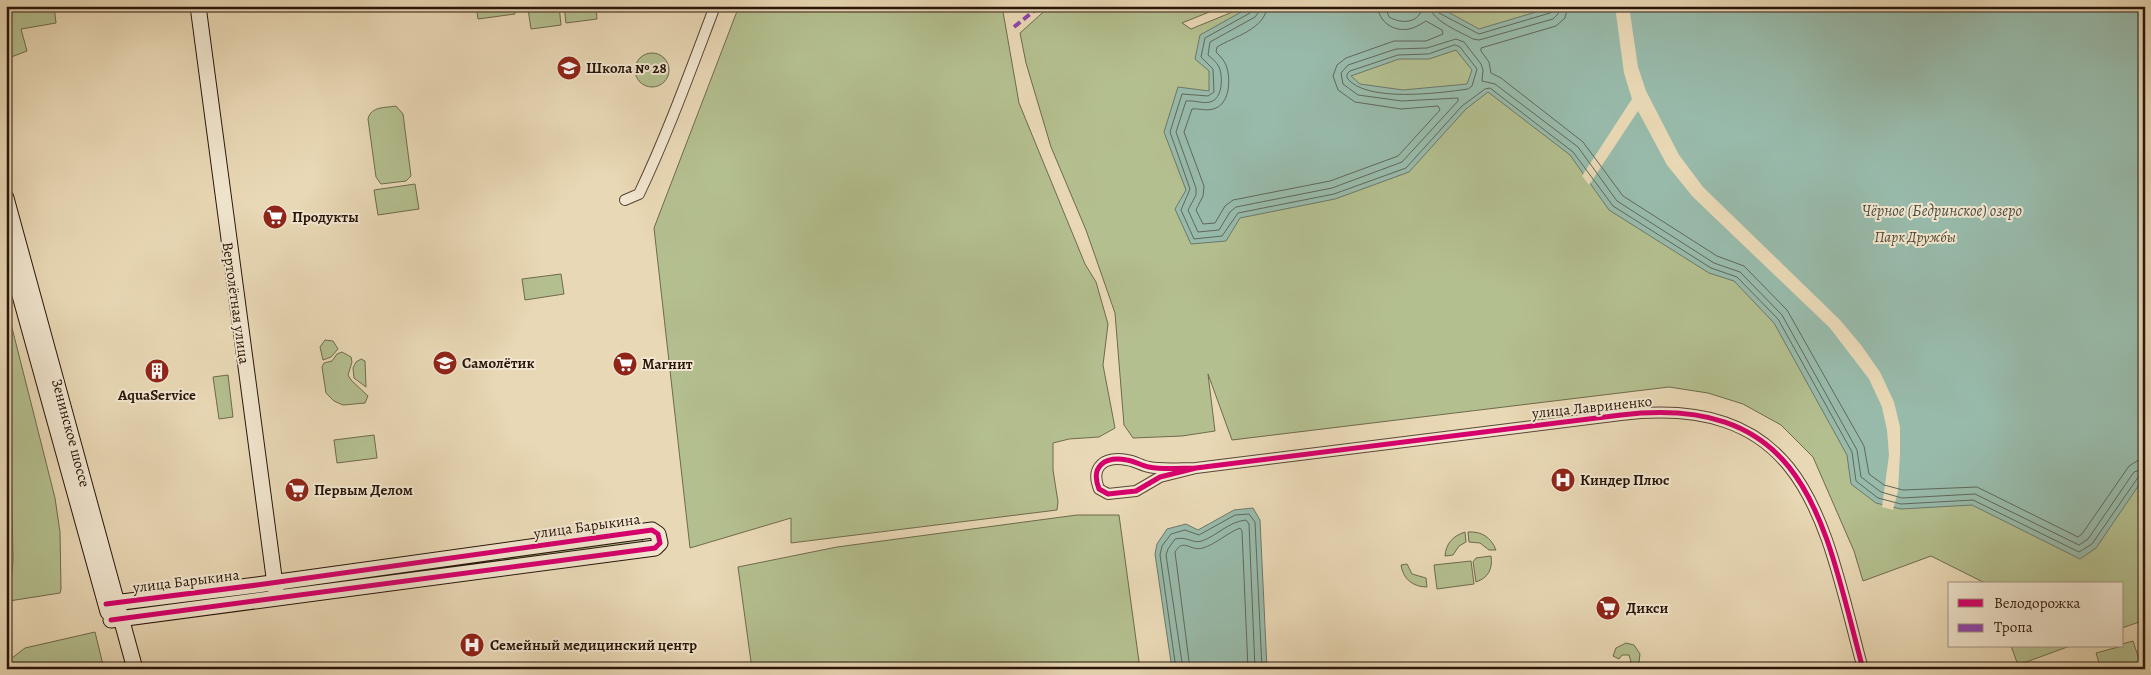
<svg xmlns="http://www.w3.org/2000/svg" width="2151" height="675" font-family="Alegreya,serif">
<rect width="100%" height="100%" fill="#e9d8b5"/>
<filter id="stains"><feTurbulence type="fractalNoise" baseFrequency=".004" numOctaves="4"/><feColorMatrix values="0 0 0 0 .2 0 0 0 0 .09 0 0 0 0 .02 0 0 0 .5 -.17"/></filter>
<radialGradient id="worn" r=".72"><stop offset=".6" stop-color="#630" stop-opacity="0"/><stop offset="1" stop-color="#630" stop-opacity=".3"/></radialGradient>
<path fill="#b4bf8f" stroke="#6e6a4c" d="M6 6H54L56 23 21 29 27 51 6 59Z
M476 6H514L515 14 478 19Z
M559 6 561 25 531 29 528 9Z
M564 6H596L597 19 566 23Z
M739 6H1002L1019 103 1085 264 1096 282 1108 324 1103 365 1115 428 1099 437 1069 439 1053 443V470L1058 502 1057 510 791 543V518L690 548 654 228Z
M1050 6H1224L1182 23 1191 29 1247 6H2145V620L2122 628V584H1987L1931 556 1863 581 1854 551 1813 457 1781 425 1743 404 1708 393 1669 387 1232 440 1208 374 1215 431 1182 436 1133 438 1124 425 1115 313 1086 230 1051 147 1026 63 1020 33Z
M635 70a17 17 0 1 1 34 0a17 17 0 1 1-34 0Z
M396 106 403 114 411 176 406 181 381 184 376 177 368 119C371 106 385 108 396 106Z
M415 184 419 209 378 215 374 190Z
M561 274 564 294 525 300 522 279Z
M6 304 55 498 60 532 61 589 60 593 9 601 6 598V578L12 573 13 560 11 457 6 404Z
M325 340 333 341 338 349 331 357 323 360 320 347Z
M342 352 351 357 352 362 348 375 351 380 368 396 365 403 343 405 334 401 326 393 322 367 324 363 332 361 337 354Z
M361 359 365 361 366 387 354 378 353 368 356 362Z
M228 375 233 417 219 419 213 377Z
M374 435 377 458 337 463 334 440Z
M1077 515H1119L1140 669H752L738 567 837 547Z
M1465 532 1466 542 1459 546 1453 555 1445 556C1446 543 1453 536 1465 532Z
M1468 532C1481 531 1491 537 1496 550H1489L1480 543 1469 542Z
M642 537 643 543 293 589V584Z
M1491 556C1493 569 1488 578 1476 582L1473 562 1476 558Z
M1471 561 1474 584 1437 589 1434 565Z
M1407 564 1412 574 1426 578 1427 587C1413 587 1403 579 1401 565Z
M95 632 104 669H7L12 658 25 648Z
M2133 641 2141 665 2130 669H2101L2096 653 2122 646V644Z
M1626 643 1634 645 1640 654 1639 662 1633 669 1627 666 1631 662 1629 655H1622L1619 659 1613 656 1616 648Z
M2011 646H2070L2018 665Z"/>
<path fill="#98baaa" stroke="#6c786a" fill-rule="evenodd" d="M1389 6 1404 11 1417 6H1437L1479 29 1556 6H2145V476L2096 548 2080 559 1972 505 1901 509 1876 503 1851 484 1847 455 1774 323 1734 281 1709 273 1609 210 1570 155 1488 92 1466 109 1409 172 1335 199 1240 218 1226 241 1191 244 1175 209 1186 190 1164 132 1178 87 1209 91V71L1195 59 1200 35 1250 7ZM1456 50 1472 70 1467 84 1403 90 1360 84 1351 76 1399 59H1429Z
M1253 508 1260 520 1267 669H1172L1155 554 1157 544 1167 529 1186 524 1198 530 1234 510Z"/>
<path fill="#e9d8b5" d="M1615 6H1629L1638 67 1646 91 1679 155 1703 187 1840 320 1861 345 1880 372 1894 402 1900 427V454L1898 491 1893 510 1882 507 1889 455 1887 430 1882 407 1869 379 1830 328 1693 197 1667 165 1638 111 1589 185 1582 176 1632 99 1624 73Z"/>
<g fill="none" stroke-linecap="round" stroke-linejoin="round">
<path stroke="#60685a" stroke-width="1" d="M1253 6 1250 13 1205 38 1201 57 1213 69 1214 92 1208 96 1182 94 1170 132 1190 189 1181 210 1194 239 1222 236 1238 213 1334 194 1406 168 1462 106 1485 89 1490 88 1573 152 1613 206 1711 268 1737 277 1778 319 1852 452 1856 481 1878 498 1901 504 1973 500 2079 552 2092 544 2139 476 2145 474
M1260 6 1258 13 1255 17 1210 42 1208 55C1211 58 1217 62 1219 67 1223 76 1223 99 1210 102 1203 104 1194 100 1186 101L1176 132 1196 188V195L1188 210 1198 232 1219 230 1230 212 1236 207 1332 188 1402 162 1458 101V98L1402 101 1358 95 1343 84 1341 73 1348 65 1396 49 1427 48 1456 39 1464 42 1481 64 1483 70 1482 81 1495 84 1578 147 1617 201 1714 263 1740 272 1782 315 1857 450 1861 477 1881 492 1902 498 1975 494 2079 545 2088 539 2134 472 2145 468
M1267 6C1266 29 1233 37 1217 47L1216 52C1220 56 1224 60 1226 65 1231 78 1230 102 1216 108 1208 112 1199 108 1192 109L1184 132 1204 186 1203 196 1196 210 1203 224 1215 223 1225 206 1233 200 1330 181 1398 156 1440 110 1438 106 1401 109 1355 102 1338 90 1333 76 1337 65 1346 58 1394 41H1426L1443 34 1442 30 1426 21C1421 24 1415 28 1409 29 1394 32 1378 22 1378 6
M1385 6 1389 17C1401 24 1421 24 1422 6
M1430 6C1431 21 1461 32 1473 39L1479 40 1553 19 1558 14 1560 6
M1436 6 1439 13 1479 34 1550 13 1553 11 1554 6
M1568 6 1565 18 1556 26 1481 48V51L1489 62 1491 73 1501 78 1583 142 1623 196 1717 256 1744 266 1787 310 1864 446 1869 474 1884 485 1903 490 1977 487 2078 537 2082 534 2129 466 2137 461 2145 460
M1455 45 1460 47 1477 69 1472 86 1468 89C1440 93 1366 103 1347 78V74L1350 71 1398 55 1428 54Z
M1176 669 1160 555 1162 546 1171 534 1185 530 1199 535 1235 515 1249 514 1255 522 1262 669
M1183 669 1166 555 1168 549 1175 539C1187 536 1193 544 1202 541 1218 535 1228 522 1246 520L1249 524 1255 669
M1190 669 1175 552C1184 537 1190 552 1203 548 1216 544 1227 533 1240 528L1242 531 1248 669"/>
<defs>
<path id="street" d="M625 200 639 194C668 133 691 69 715 6
M1196 468C1181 468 1164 470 1149 467 1142 466 1135 461 1127 460 1105 456 1090 466 1099 489L1108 494 1136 491 1160 477 1196 468 1621 415C1810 393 1824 525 1863 669"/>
<path id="secondary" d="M198 6 276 592
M6 198 135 669
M6 245 108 612
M106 604 257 585 652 530 658 534 660 543 655 548 111 620"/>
</defs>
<use href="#street" stroke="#594635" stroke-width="12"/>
<use href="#secondary" stroke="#29150a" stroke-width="17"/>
<use href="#street" stroke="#f1e6cf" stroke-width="10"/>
<use href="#secondary" stroke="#f1e6cf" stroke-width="15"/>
<path stroke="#8e44ad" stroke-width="4" stroke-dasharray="8 4" stroke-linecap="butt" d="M1014 27 1040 6"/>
<defs>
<path id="cycleway" d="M1196 468C1181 468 1164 470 1149 467 1142 466 1135 461 1127 460 1105 456 1090 466 1099 489L1108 494 1136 491 1160 477 1196 468 1621 415C1810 393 1824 525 1863 669
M106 604 257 585 652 530 658 534 660 543 655 548 111 620"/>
</defs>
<use href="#cycleway" stroke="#f1e6cf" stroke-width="8"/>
<use href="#cycleway" stroke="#d6006c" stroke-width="5"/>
</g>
<defs>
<symbol id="school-disc" viewBox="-11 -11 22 22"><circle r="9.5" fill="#8f2418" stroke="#f1e6cf"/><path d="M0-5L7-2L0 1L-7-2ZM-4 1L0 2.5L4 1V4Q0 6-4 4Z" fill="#fff"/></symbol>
<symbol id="supermarket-disc" viewBox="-11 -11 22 22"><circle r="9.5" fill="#8f2418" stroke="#f1e6cf"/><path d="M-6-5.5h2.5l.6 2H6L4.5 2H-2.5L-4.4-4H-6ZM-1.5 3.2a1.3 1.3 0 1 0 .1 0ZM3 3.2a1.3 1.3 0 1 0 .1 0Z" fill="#fff"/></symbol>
<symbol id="building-disc" viewBox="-11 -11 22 22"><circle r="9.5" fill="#8f2418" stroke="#f1e6cf"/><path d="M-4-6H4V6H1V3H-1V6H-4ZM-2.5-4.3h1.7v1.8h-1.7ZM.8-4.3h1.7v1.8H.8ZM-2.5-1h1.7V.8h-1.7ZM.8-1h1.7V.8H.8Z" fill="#fff"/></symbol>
<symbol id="hospital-disc" viewBox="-11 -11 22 22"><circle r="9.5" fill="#8f2418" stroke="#f1e6cf"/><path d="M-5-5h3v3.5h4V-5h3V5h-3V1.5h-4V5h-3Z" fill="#fff"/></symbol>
</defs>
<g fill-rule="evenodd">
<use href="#school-disc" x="555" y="54" width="28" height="28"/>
<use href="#supermarket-disc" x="261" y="203" width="28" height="28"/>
<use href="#school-disc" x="431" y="349" width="28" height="28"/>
<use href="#supermarket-disc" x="611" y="350" width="28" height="28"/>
<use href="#building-disc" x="143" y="357" width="28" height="28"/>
<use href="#hospital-disc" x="1549" y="466" width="28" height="28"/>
<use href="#supermarket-disc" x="283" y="476" width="28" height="28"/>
<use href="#supermarket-disc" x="1594" y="594" width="28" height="28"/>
<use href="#hospital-disc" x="458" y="631" width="28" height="28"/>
</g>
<g text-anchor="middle" stroke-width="4" stroke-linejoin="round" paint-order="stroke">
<g font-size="15" font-weight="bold" fill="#29150a" stroke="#f1e6cf" text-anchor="start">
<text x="586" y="73">Школа № 28</text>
<text x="292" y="222">Продукты</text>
<text x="462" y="368">Самолётик</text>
<text x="642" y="369">Магнит</text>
<text x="157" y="400" text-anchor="middle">AquaService</text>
<text x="1580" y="485">Киндер Плюс</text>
<text x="314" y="495">Первым Делом</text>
<text x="1626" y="613">Дикси</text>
<text x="490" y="650">Семейный медицинский центр</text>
</g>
<g font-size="15" font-style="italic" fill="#534832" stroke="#f1e6cf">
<text x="1915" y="242">Парк Дружбы</text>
</g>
<g font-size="15" fill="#29150a" stroke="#f1e6cf">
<text transform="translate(236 303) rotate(82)" y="5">Вертолётная улица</text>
<text transform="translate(1592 407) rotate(-6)" y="5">улица Лавриненко</text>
<text transform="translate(71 433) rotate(75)" y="5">Зенинское шоссе</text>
<text transform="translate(587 526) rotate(-8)" y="5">улица Барыкина</text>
<text transform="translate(186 581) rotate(-7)" y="5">улица Барыкина</text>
</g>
<g font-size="16" font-style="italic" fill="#504f42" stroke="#f1e6cf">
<text x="1942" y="216">Чёрное (Бедринское) озеро</text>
</g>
</g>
<rect width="2151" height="675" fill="none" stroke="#e9d8b5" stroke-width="25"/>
<rect x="8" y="8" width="2136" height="660" fill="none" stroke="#29150a" stroke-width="2.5"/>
<rect x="12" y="12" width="2126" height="650" fill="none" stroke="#29150a"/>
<rect x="1948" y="582" width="175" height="65" fill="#f1e6cf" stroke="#a19280"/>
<rect x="1958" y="599" width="25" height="8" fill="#d6006c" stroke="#a19280"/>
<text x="1994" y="608" font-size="15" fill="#29150a">Велодорожка</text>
<rect x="1958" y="624" width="25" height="8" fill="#8e44ad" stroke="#a19280"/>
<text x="1994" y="632" font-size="15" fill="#29150a">Тропа</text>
<rect width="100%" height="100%" filter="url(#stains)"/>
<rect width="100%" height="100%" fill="url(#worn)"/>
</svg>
